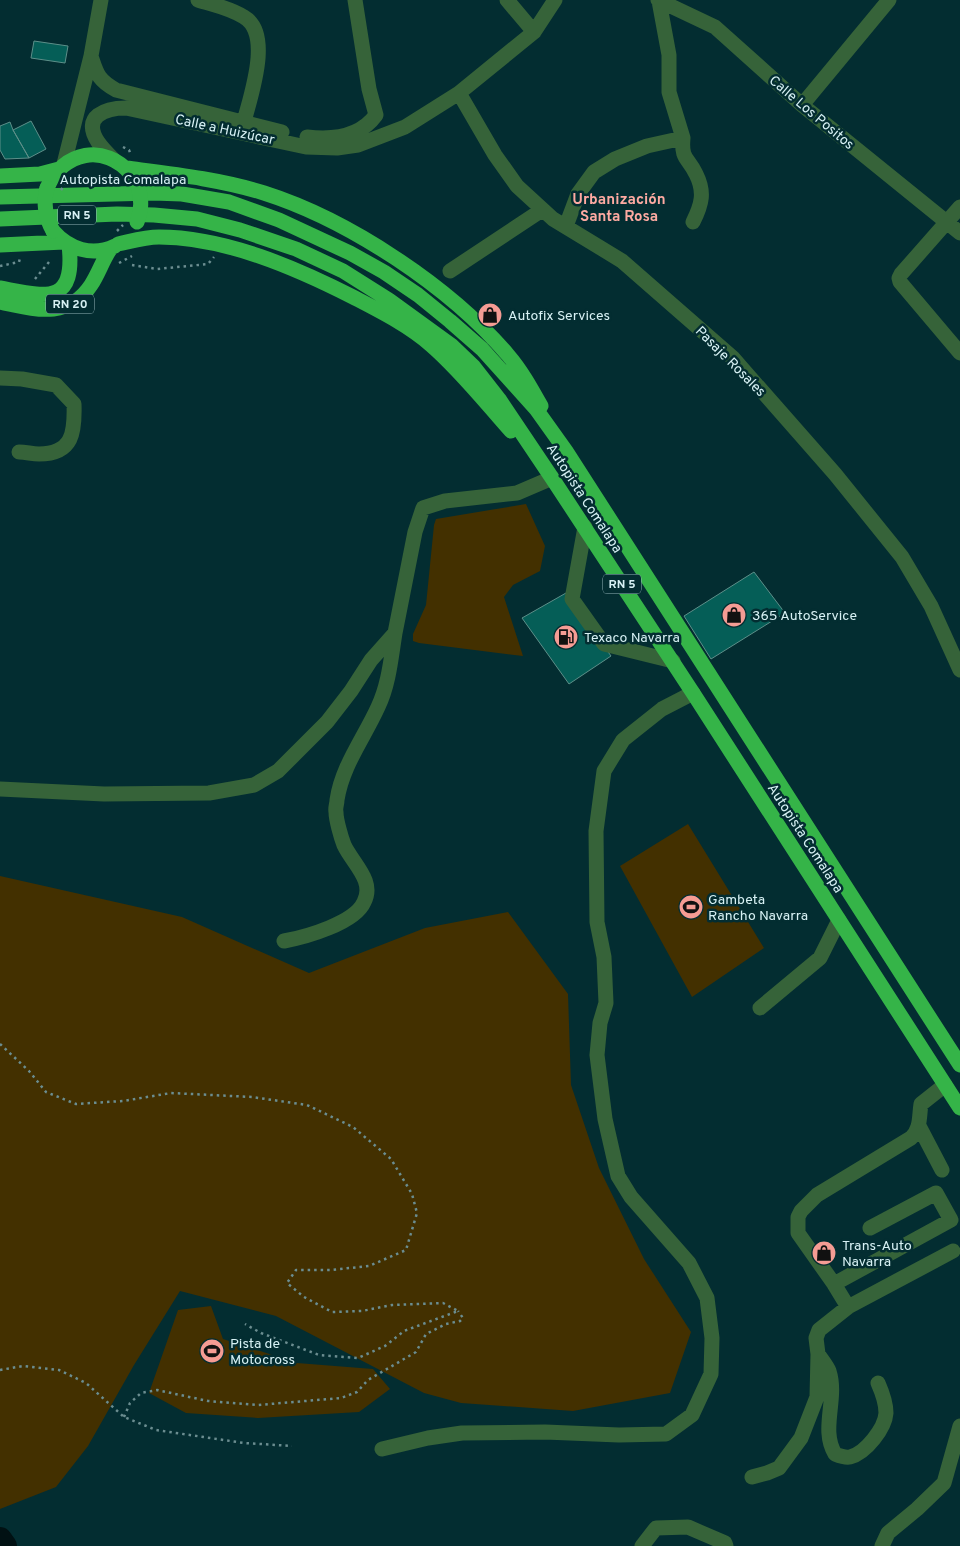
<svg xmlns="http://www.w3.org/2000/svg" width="960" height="1546" font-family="Overpass,sans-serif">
<rect width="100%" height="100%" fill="#032d31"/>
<path fill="#433000" d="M526 504 545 546 540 571 513 585 504 597 523 656 419 643 413 641V634L426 605 434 525 436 519Z
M688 824 764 948 692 997 620 866Z
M0 876 182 917 309 973 425 928 508 912 568 994 571 1085 599 1168 644 1259 691 1332 670 1393 573 1411 461 1403 424 1393 276 1316 180 1291 134 1365 88 1446 56 1487 0 1509Z
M211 1306 223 1339 297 1363 373 1369 390 1389 359 1412 258 1418 186 1413 149 1393 178 1310Z"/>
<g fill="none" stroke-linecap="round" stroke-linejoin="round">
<path stroke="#011113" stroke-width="24" d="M0 1539 5 1546"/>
</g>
<path fill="#055e57" stroke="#5d8f89" d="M34 41 68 46 65 63 31 58Z
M31 121 46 149 29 158 13 130Z
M10 122 13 130 29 158 5 159 0 150V126Z
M487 305 500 318 493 325 480 313Z
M754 572 785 613 711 659 684 616Z
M566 593 611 656 569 684 522 618Z"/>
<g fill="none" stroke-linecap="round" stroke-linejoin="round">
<path stroke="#6b8d90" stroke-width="2.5" stroke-dasharray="2.5 4" stroke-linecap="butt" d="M123 147 129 150 131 155
M119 263 132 256
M132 265 157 269 208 264 214 257
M0 266 19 262 20 258
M35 279 49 262
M0 1044 29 1071 46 1092 76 1104 123 1101 171 1093 252 1097 307 1105 353 1127 391 1159 412 1194 417 1213 406 1250 369 1266 331 1270H296L287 1283 304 1297 332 1312 362 1311 392 1305 443 1303 458 1311 404 1331 385 1346 358 1358 319 1355 261 1333 245 1324
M0 1370 23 1366 59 1370 86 1383 124 1417 156 1430 244 1443 292 1446
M124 1417 130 1403 141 1393 157 1390 208 1401 258 1405 341 1398 357 1392 368 1380 416 1352 426 1334 446 1324 460 1321 463 1318 458 1311"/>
<path stroke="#366339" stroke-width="15" d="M198 0C214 5 230 8 244 17 273 34 250 97 244 122
M355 0 369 89 376 115
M507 0 534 32
M658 0 715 27 802 105 960 233
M659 1 669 55V92L683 138
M91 56C97 74 98 80 116 90L282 132
M459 93 495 155 517 186 553 219 622 261 733 358 835 474 902 557 931 606 960 670
M802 105 889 0
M307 137C332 140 360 137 376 115
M114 160C108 154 102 148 98 142 81 116 106 108 126 108L306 147 337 148 358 145 405 127 459 93 534 32 555 0
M64 164 91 56 101 0
M960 207 901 274 899 278 900 282 960 353
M566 226 578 194 594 172 615 159 647 146 683 138C681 160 688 157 696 174 705 192 702 204 693 222
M450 271 542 210
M0 378 22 379 56 385 74 404C75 432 73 454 39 454 32 454 26 452 19 452
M585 527 572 599 604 644 673 661
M0 789 104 794 209 793 254 785 278 771 327 722 351 691 371 660 395 633 415 532 423 508 445 501 517 493 552 478
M284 941C306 937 355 923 364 902 375 881 353 864 344 845 341 837 336 820 336 812 335 808 337 804 337 800 342 766 364 738 378 707 389 684 391 658 395 633
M760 1008 820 958 839 920
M919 1126 942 1170
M834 1284 951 1220 936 1193 870 1228
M848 1307 953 1251
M818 1354C822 1360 827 1366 829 1371 838 1399 820 1429 835 1454 840 1456 845 1458 850 1457 866 1453 885 1428 886 1413 886 1403 882 1392 878 1383
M382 1449 428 1438 462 1433 545 1432 619 1435 666 1434 692 1415 711 1374 712 1338 707 1298 689 1263 631 1197 618 1176 605 1119 597 1055 600 1023 606 1003 604 957 597 922 596 831 604 771 623 740 662 709 693 693
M752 1477 767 1473 779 1468 801 1438 817 1397 818 1354 816 1338 819 1330 848 1307 834 1284 798 1233V1217L801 1211 817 1195 911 1138C921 1129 919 1116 921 1104L945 1085
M642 1546 656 1528 688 1527 725 1543 726 1546
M882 1546 888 1533 917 1509 944 1483 960 1426"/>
<path stroke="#35b448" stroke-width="15" d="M126 168C172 174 219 179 264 193 349 220 450 287 508 355 521 370 531 388 541 406
M0 176 40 174 59 169
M47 188C63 151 105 143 131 174
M0 197 153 193 182 194 229 202 279 220 350 253 384 272 418 295 450 321 482 349 536 409 566 451 960 1065
M0 219 117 214 154 215 197 219 240 230 296 249 343 271 389 300 451 345 474 367 499 399 552 478 693 693 960 1108
M53 231C69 249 92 257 115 246
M118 244C132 241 145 237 159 237 225 237 296 268 353 297 380 311 408 325 431 345 461 371 485 402 511 431
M0 245 64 242
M0 288C44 296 76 307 69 245
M0 302C34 309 68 320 91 285 99 273 103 259 111 248"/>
<path stroke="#6b8d90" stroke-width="2.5" stroke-dasharray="2.5 4" stroke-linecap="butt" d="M61 190 66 183
M117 231 123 225"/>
<path stroke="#35b448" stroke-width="15" d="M47 188C43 204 45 217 53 231
M137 222C142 210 142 199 138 186"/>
</g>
<defs>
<symbol id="shop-disc" viewBox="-11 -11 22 22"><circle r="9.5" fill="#f59c94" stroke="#032d31"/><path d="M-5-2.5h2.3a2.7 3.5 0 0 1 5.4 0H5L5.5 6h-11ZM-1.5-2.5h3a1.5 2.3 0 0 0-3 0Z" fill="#111"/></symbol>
<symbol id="fuel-disc" viewBox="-11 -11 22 22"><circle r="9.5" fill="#f59c94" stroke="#032d31"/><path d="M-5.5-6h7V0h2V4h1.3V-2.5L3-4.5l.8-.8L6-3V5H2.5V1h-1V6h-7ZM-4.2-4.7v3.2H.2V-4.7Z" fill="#111"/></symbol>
<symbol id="stadium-disc" viewBox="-11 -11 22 22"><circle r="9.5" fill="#f59c94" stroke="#032d31"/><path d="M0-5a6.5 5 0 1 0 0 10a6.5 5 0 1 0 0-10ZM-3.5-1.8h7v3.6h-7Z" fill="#111"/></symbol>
</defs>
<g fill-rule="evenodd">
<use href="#shop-disc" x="476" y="301" width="28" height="28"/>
<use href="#shop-disc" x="720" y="601" width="28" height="28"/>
<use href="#fuel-disc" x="552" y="623" width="28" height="28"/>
<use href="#stadium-disc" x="677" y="893" width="28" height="28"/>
<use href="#shop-disc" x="810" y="1239" width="28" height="28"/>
<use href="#stadium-disc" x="198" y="1337" width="28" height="28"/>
</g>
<g text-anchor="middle" stroke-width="5" stroke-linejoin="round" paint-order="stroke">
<g fill="#032d31" stroke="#97b6ba" stroke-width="1">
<rect x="58" y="205.5" width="38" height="19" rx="4"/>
<rect x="46" y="294.5" width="48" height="19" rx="4"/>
<rect x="603" y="574.5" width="38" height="19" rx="4"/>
</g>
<g font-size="12" font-weight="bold" fill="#d7f1f4">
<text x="77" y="219">RN 5</text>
<text x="70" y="308">RN 20</text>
<text x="622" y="588">RN 5</text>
</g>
<g font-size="14" fill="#d7f1f4" stroke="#032d31">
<text transform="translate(812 112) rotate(40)" y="5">Calle Los Positos</text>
<text transform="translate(225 129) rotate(12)" y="5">Calle a Huizúcar</text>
<text x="123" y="184">Autopista Comalapa</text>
<text transform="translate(731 361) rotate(45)" y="5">Pasaje Rosales</text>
<text transform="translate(585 498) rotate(57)" y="5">Autopista Comalapa</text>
<text transform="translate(806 838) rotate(57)" y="5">Autopista Comalapa</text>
</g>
<g font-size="14" fill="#d7f1f4" stroke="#032d31" text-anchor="start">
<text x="508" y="320">Autofix Services</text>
<text x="752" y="620">365 AutoService</text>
<text x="584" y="642">Texaco Navarra</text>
<text x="708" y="904">Gambeta<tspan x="708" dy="16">Rancho Navarra</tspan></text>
<text x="842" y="1250">Trans-Auto<tspan x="842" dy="16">Navarra</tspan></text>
<text x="230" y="1348">Pista de<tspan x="230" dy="16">Motocross</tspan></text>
</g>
<g font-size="15" font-weight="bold" fill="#feaaa2" stroke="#032d31">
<text x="619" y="204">Urbanización<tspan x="619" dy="17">Santa Rosa</tspan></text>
</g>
</g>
</svg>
